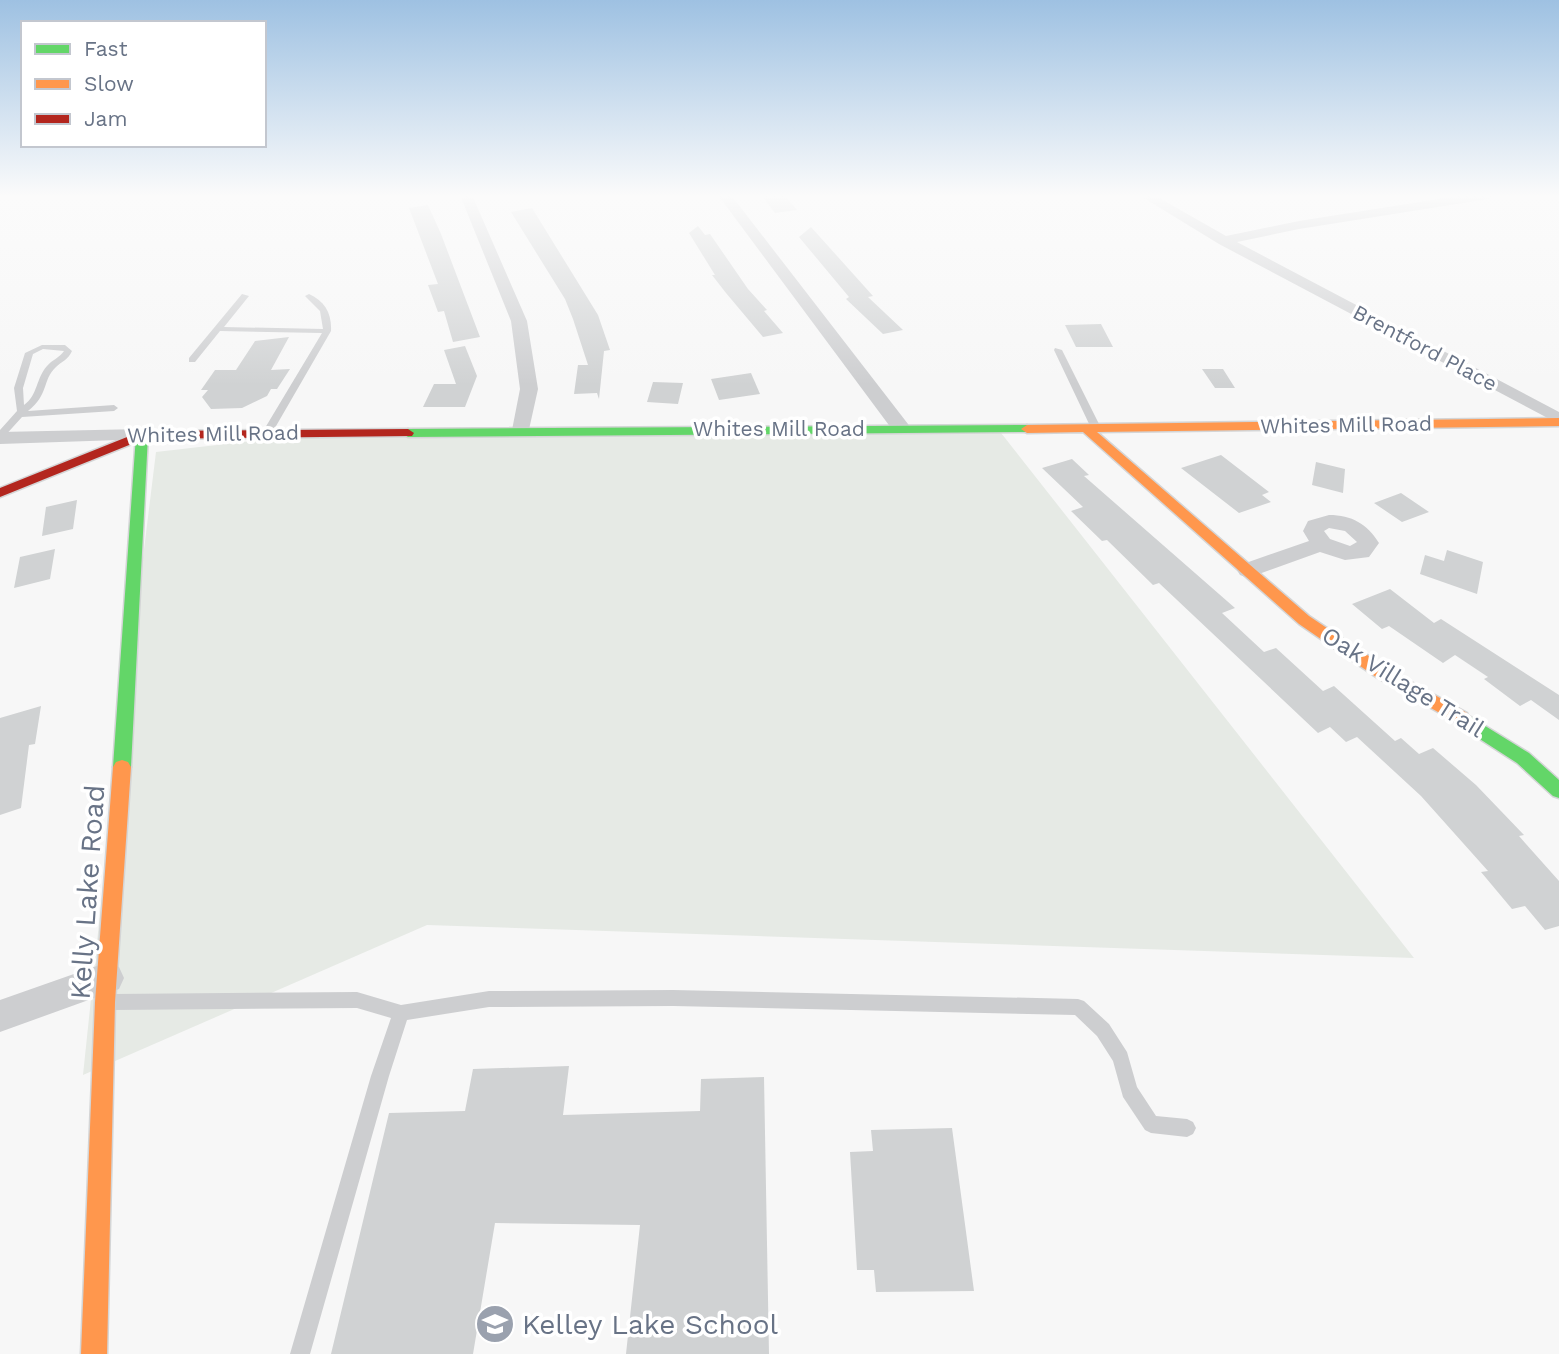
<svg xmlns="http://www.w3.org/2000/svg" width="1559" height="1354" font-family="'Work Sans',sans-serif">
<rect width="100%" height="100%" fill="#f7f7f7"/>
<path fill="#e6eae5" d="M994 424 1414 958 427 925 83 1075 104 875 156 452 346 430Z"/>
<path fill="#d0d2d3" d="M761 195H784L797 210 775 213Z
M428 205 441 234 480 337 453 342 444 311 438 312 428 285 438 284 409 208Z
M532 208 598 315 610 350 604 351 599 399 597 393 574 394 578 365H588L573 319 565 299 511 212Z
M698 226 705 235 710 234 748 289 767 310 764 311 783 333 763 337 726 293 712 275H715L689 233Z
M811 227 873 296 868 297 903 330 883 334 846 299 849 297 799 237Z
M1101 324 1113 347H1076L1065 325Z
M289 337 271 370 290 369 277 389H271L267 396 242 408 211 409 202 397 208 390H201L215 370H236L255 341Z
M465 346 477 376 465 407H423L434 384H456L444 350Z
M1202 369H1223L1235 388H1215Z
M751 373 760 394 719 400 711 379Z
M653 382 683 383 678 404 647 402Z
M1221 455 1269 492 1262 495 1271 502 1239 513 1181 468Z
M1072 459 1089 475 1084 476 1235 608 1222 613 1264 652 1276 648 1323 691 1334 686 1395 741 1401 738 1419 754 1433 748 1476 785 1524 835 1519 836 1559 881V926L1545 930 1525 906 1512 909 1481 872 1488 871 1421 796 1357 737 1346 742 1330 727 1318 733 1159 583 1153 585 1107 540 1102 541 1071 511 1083 507 1042 468Z
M1316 462 1345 469 1343 493 1312 485Z
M1401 493 1429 512 1402 522 1374 503Z
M77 500 73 529 42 536 46 507Z
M55 549 50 579 14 588 20 557Z
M1447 550 1483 562 1477 594 1420 574 1425 555 1444 561Z
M1390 589 1434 623 1441 619 1559 695V720L1531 700 1520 706 1484 679 1488 677 1455 655 1443 663 1389 626 1382 629 1352 604Z
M41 706 35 744 29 745 21 808 0 815V718Z
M569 1066 563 1115 700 1111 701 1079 764 1077 769 1354H626L640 1225 495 1223 473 1354H331L389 1113 465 1111 473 1069Z
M952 1128 974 1291 876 1292 874 1270H857L850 1152 873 1151 871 1130Z"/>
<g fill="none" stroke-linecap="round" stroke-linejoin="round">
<defs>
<path id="fast" d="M1027 425 1033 429 1031 432 408 437 402 433 408 429Z
M142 431 148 435 131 767 128 772 122 774 116 772 113 767 136 435Z
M1461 711 1529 753 1559 780V798L1553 796 1517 763 1455 723 1453 718 1455 713Z"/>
<path id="slow" d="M1559 418V426L1097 432 1309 616 1388 669 1467 713 1469 718 1467 723 1461 725 1376 677 1299 624 1083 432 1027 433 1021 429 1027 425Z
M122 760 128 762 131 767 115 1002 107 1354H81L95 1002 113 767 116 762Z"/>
<path id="jam" d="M408 429 414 433 412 436 144 439 0 497V488L142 431Z"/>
</defs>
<use href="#fast" stroke="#d4d5d6" stroke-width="3"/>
<use href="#slow" stroke="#d4d5d6" stroke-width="3"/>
<use href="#jam" stroke="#d4d5d6" stroke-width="3"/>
<path fill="#cdced0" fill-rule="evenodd" d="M242 294 249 296 224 327 323 329 320 311 305 296 309 294C325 301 332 314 331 331L272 433 267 436 262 433 322 333 220 331 195 362H189V358Z
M42 345H65L72 351C68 360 62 361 56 367 42 380 49 395 28 411L114 405 118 408 114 411 22 417 3 438 0 439V430L17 411 14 388 25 353ZM43 349 64 351C59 358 52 360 47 366 36 378 38 395 24 405L23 388 33 354Z
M1055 348 1062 350 1101 428 1099 430 1096 431 1091 428 1054 350Z
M673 990 1078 999 1084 1001 1109 1024 1127 1052 1137 1087 1156 1116 1187 1119 1193 1122 1196 1128 1193 1134 1187 1137 1151 1133 1145 1130 1123 1097 1113 1061 1097 1036 1075 1015 673 1006 489 1007 407 1020 389 1076 310 1354H290L371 1076 391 1018 357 1008 113 1010 107 1008 105 1002 107 996 113 994 357 992 401 1005 489 991Z"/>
<path fill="#cdced0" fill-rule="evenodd" d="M460 195H472L527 321 538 389 528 434 521 436 512 430 520 389 511 321Z
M718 195H731L908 424 910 428 908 432H894Z
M1139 195H1154L1226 236 1299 221 1464 195H1494L1488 199 1299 229 1237 242 1559 412V424L1219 244Z
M142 429 149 431 151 435 149 439 0 444V432Z
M1329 515C1352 515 1367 524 1379 543L1369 557 1345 560 1320 552 1256 575 1248 578 1240 575 1237 570 1240 565 1309 541 1303 531 1308 521ZM1329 528 1345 531 1357 542 1350 546 1330 539 1324 531Z
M108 962 119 967 124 978 119 989 0 1032V1000Z"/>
<use href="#fast" fill="#63d668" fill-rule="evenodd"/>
<use href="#slow" fill="#ff974d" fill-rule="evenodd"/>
<use href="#jam" fill="#b3261e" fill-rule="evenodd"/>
</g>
<linearGradient id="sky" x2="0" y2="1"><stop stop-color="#9ec1e2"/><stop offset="0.51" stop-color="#fbfbfb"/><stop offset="1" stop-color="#fbfbfb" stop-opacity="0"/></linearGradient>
<rect width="1559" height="385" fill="url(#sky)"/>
<defs>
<symbol id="school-disc" viewBox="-11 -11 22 22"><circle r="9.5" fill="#9aa1ae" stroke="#fff"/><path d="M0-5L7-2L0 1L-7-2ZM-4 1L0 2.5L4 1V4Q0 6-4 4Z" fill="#fff"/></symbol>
</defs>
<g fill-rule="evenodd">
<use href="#school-disc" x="473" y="1302" width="44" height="44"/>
</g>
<g text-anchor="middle" stroke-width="7" stroke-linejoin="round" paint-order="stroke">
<g font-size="21" fill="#687386" stroke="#fff">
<text transform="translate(1425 348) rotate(28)" y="7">Brentford Place</text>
<text transform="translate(1346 425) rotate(-1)" y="7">Whites Mill Road</text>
<text x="779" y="436">Whites Mill Road</text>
<text transform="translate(213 434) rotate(-1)" y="7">Whites Mill Road</text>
</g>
<g font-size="24" fill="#687386" stroke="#fff">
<text transform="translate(1403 682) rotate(32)" y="8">Oak Village Trail</text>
</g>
<g font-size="28" fill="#687386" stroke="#fff">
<text transform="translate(87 892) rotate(-86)" y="10">Kelly Lake Road</text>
</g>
<g font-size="28" fill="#687386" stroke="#fff" text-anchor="start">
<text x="522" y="1334">Kelley Lake School</text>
</g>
</g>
<rect x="21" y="21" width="245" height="126" fill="#ffffff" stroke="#c3c7cf" stroke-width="2"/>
<rect x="35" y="44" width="35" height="10" fill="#63d668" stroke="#c3c7cf" stroke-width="2"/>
<text x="84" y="56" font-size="21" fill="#687386">Fast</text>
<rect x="35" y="79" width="35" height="10" fill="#ff974d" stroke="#c3c7cf" stroke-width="2"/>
<text x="84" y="91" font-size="21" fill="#687386">Slow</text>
<rect x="35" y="114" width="35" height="10" fill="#b3261e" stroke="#c3c7cf" stroke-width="2"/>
<text x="84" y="126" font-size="21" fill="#687386">Jam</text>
</svg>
